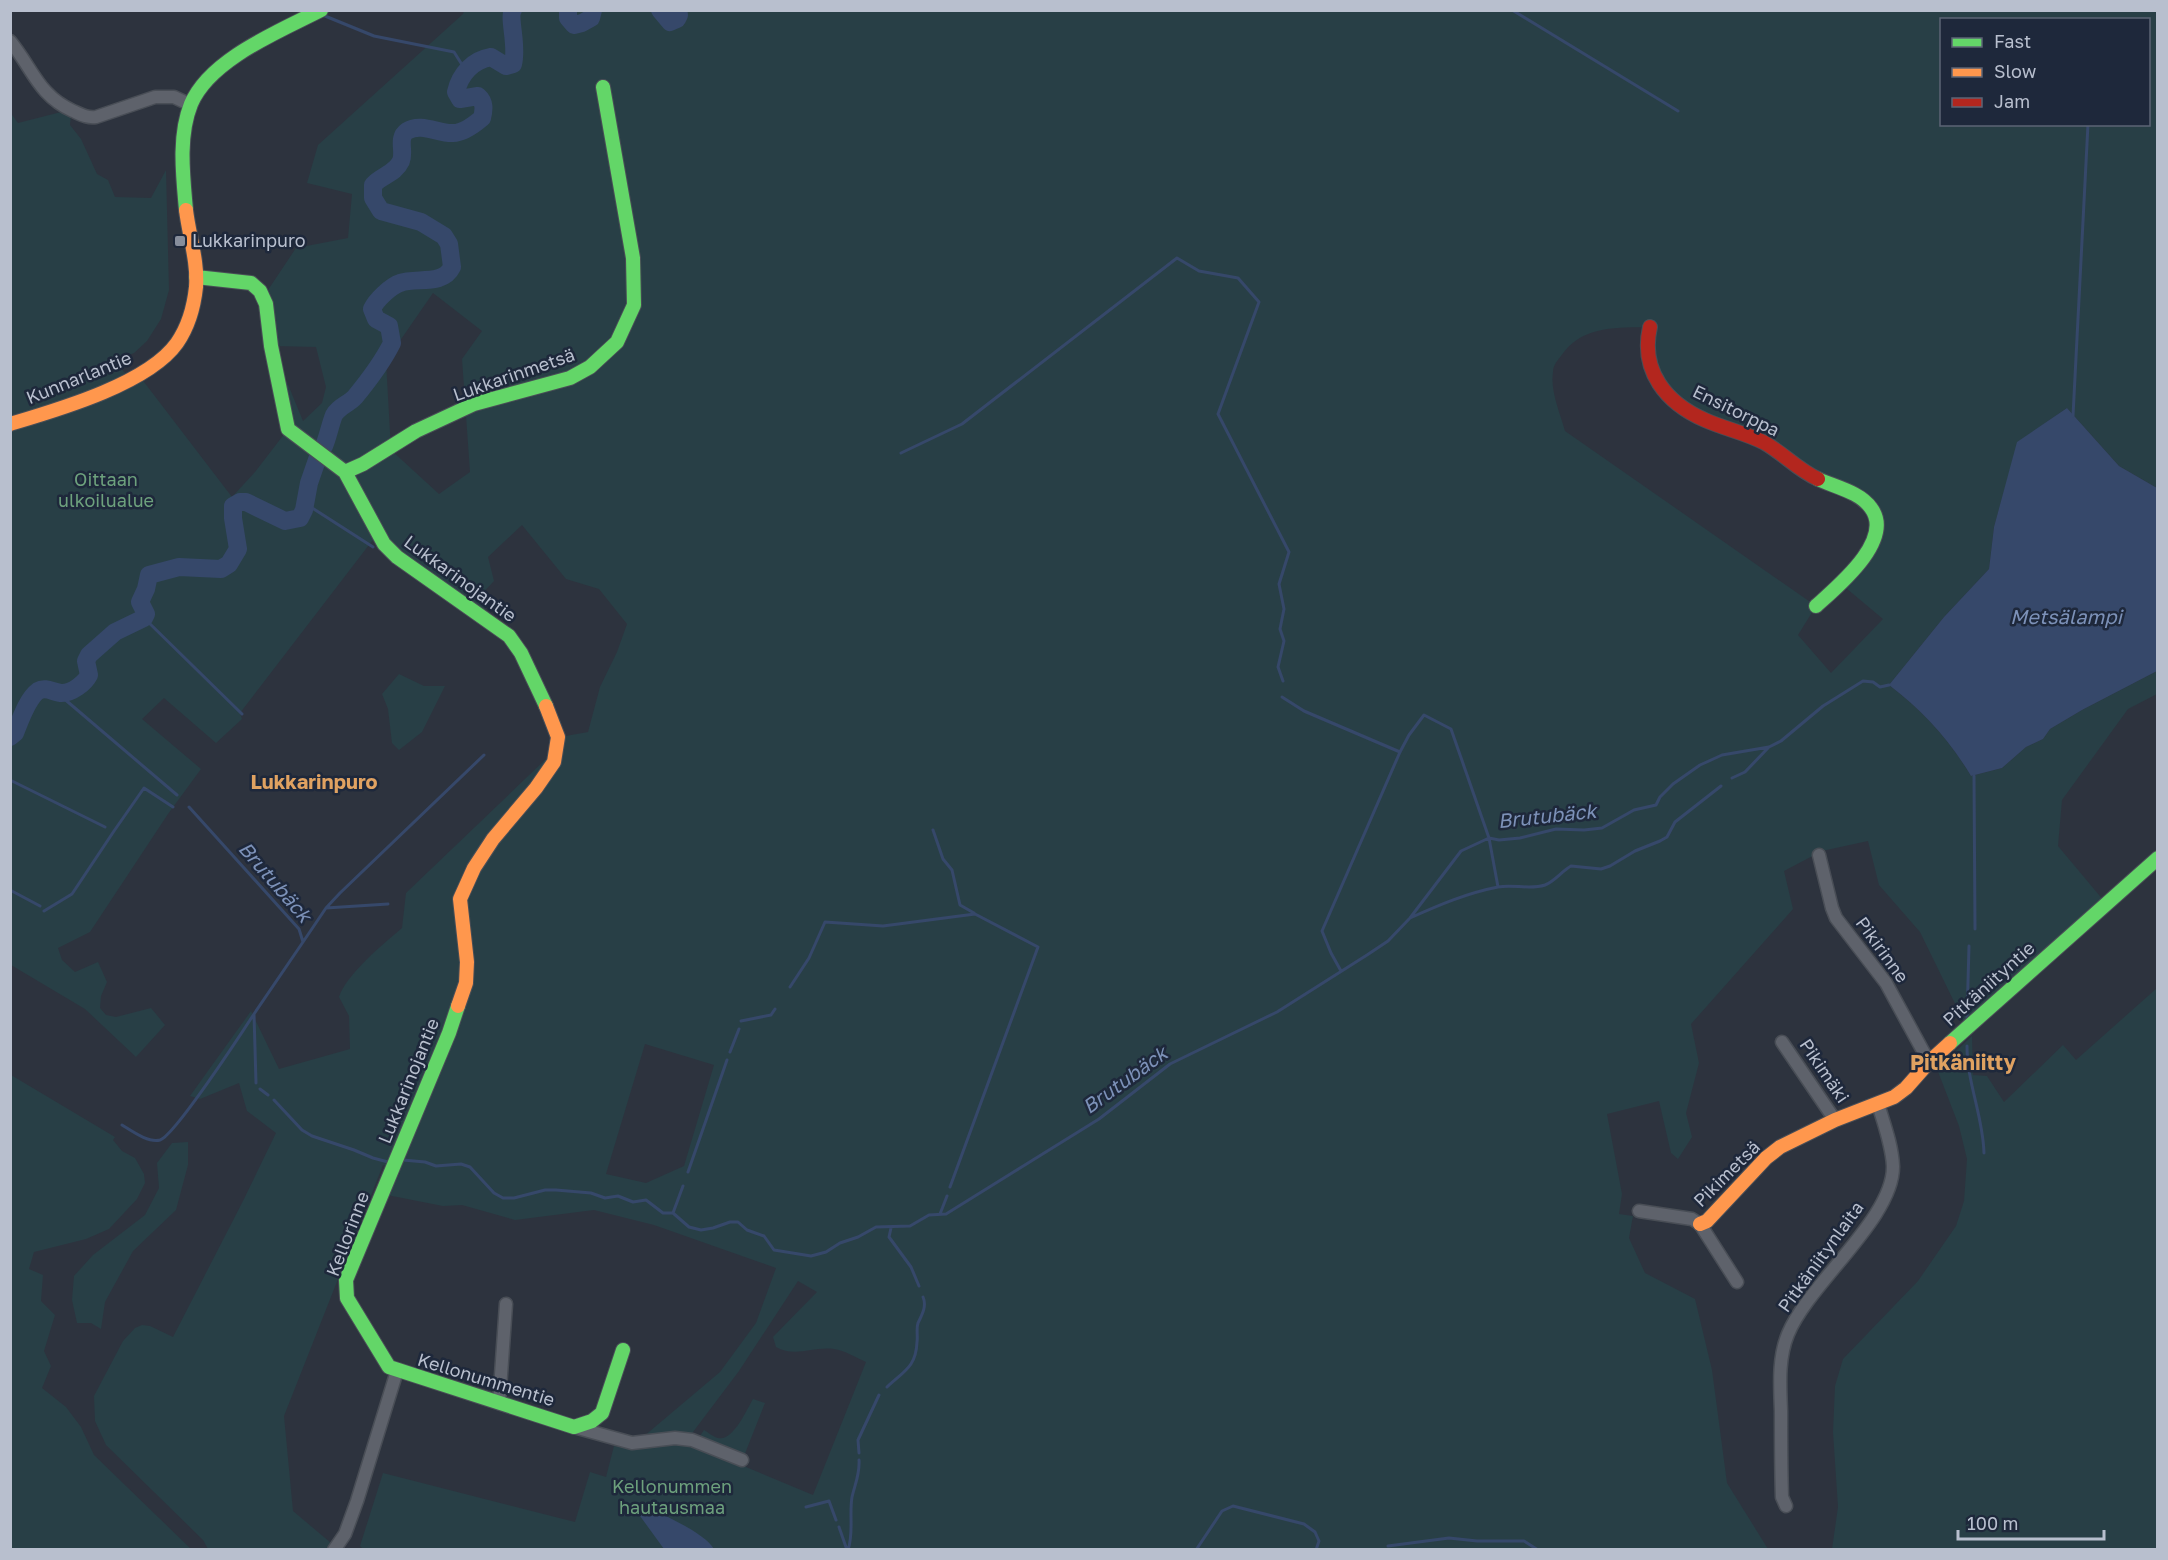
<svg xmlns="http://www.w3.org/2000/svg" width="2168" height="1560" font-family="'Golos Text',sans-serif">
<rect width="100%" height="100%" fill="#2d333e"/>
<path fill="#283f46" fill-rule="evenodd" d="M464 11H2157V488L2119 466 2067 408 2018 442 1994 527 1989 569 1944 617 1889 685C1924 712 1948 738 1971 776L2002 768 2026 747 2043 739 2050 729 2082 710 2157 671V694L2128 709 2062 800 2058 846 2104 901 1965 1024 1920 932 1879 885 1868 841 1822 851 1784 871 1793 909 1691 1024 1699 1063 1686 1113 1692 1137 1678 1159 1671 1153 1659 1101 1607 1114 1622 1194 1619 1214 1633 1216 1629 1238 1645 1273 1695 1299 1712 1370 1727 1483 1768 1549H363L360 1546 383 1473 575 1522 590 1472 606 1477 614 1446 633 1449 677 1443 693 1445 813 1495 866 1362C857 1358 844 1350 834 1349 814 1346 795 1358 776 1347L773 1337 817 1292 798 1281 739 1371 690 1436 643 1437 720 1372 756 1323 776 1268 654 1225 594 1210 515 1220 462 1205 443 1206 387 1195 400 1173 383 1165 284 1416 293 1511 331 1543 326 1549H208L203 1540 106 1445 95 1421 94 1396 123 1341 135 1328 142 1325 150 1326 173 1337 243 1201 276 1133 247 1111 239 1083 200 1099 190 1096 251 1011 279 1069 350 1049 349 1016 339 997C346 975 383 944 402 928L406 893 548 757 560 737 588 732 600 687 617 652 627 624 599 589 566 579 522 525 488 557 494 581 479 597 488 614 384 544 372 541 240 713 242 719 216 743 164 698 142 719 201 769 168 814 90 932 58 948 62 960 75 972 98 962 107 982 101 996 100 1008 106 1015 116 1017 151 1008 165 1025 136 1057 85 1009 11 965 10 112 18 123 61 112 71 115 70 125 81 139 97 174 108 180 115 197 151 198 166 170 169 290 161 319 147 341 134 353 115 361 124 372 144 382 232 497 255 472 285 433 280 383 287 382 303 421 322 403 326 387 316 347 274 346 266 293 296 248 348 238 352 194 307 183 318 145 463 14ZM1942 20H2148V124H1942ZM433 293 482 331 462 359 470 472 439 494 391 450 386 361ZM1649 327 1661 388 1716 424 1875 514 1870 547 1840 583 1883 619 1831 673 1798 635 1816 606 1565 431C1560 413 1550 391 1553 372 1553 364 1559 359 1564 352 1585 325 1619 328 1649 327ZM645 1044 714 1065 684 1166 646 1183 606 1174Z
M399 674 424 686H445L422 732 399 750 392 743 388 709 382 694Z
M2157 988V1549H1832L1838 1507 1833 1432 1835 1386 1843 1359 1918 1281 1956 1226 1964 1201 1967 1159 1959 1126 1937 1069 1972 1036 1973 1075 1987 1076 2004 1102 2063 1045 2076 1060Z
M11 1075 115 1137 113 1140 122 1151 135 1158 144 1174 145 1183 137 1199 109 1229 86 1239 34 1252 29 1269 43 1275 41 1301 55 1315 44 1351 51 1366 42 1388 66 1407 81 1427 94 1455 191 1549H11Z
M188 1142V1165L176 1210 133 1251 105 1302 101 1329 91 1323H77L72 1300 74 1276 93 1255 145 1215 159 1188 157 1163 172 1143Z
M753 1399 765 1403 744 1456 698 1439 704 1430C708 1432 713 1437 718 1438 733 1442 747 1409 753 1399Z"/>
<path fill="#36486a" d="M2067 408 2119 466 2157 488V671L2082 710 2050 729 2043 739 2026 747 2002 768 1971 776C1948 738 1924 712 1889 685L1944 617 1989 569 1994 527 2017 442Z
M644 1506C662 1514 705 1533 714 1549H664L640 1516Z"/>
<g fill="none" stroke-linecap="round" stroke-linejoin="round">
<path stroke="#36486a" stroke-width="3" d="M1512 10 1678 111
M325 16 374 36 454 52 466 71
M2073 416 2088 124
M901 453 962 424 1177 258 1199 271 1238 278 1259 302 1218 414 1289 552 1279 584 1284 609 1280 629 1284 641 1278 667 1283 681
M306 504 373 547
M144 618 242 714
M55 691 177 795
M1282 697 1304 711 1400 752 1322 931 1331 953 1341 971
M1400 752 1409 735 1424 715 1451 729 1489 838 1498 887
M1974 776 1975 929
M1732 778 1745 772 1768 748
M10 780 105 827
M189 807 299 929 303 942 254 1014 256 1083
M933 830 943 859 952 870 960 905 974 913
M114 831 144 788 173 807
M10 890 40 906
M326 908 340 893 484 755
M44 911 72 894 114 831
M1410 918C1439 905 1467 893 1498 887 1513 884 1530 890 1545 885 1555 881 1562 871 1571 866L1601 869 1610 866 1635 851 1660 841 1667 837 1675 822 1721 786
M303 942 326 908 388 904
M790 987 809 958 825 922 883 926 975 914 1038 947 950 1187
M1967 1018 1969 946
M741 1021 771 1015 775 1009
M1967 1046C1967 1083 1983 1116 1984 1153
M730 1052 739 1029
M260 1089 268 1095
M274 1100 302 1130 312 1136 354 1150 373 1158 388 1162
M122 1125C132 1131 148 1143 160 1140 175 1135 241 1034 254 1014
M403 1160 425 1162 436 1166 461 1164 470 1167 494 1193 503 1198H514L545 1190H556L591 1193 605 1198 618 1196 633 1202 646 1200 663 1213H673L689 1227 701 1230 713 1228 730 1222H738L747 1230 764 1236 774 1250 811 1256 826 1252 840 1243 858 1237 876 1227 910 1226 929 1215 946 1214 1099 1119 1170 1064 1277 1012 1367 955 1388 941 1410 918 1461 851 1489 838 1499 840 1520 838 1556 829 1584 830 1602 828 1634 810 1656 805 1660 797 1673 784 1700 765 1722 755 1769 747 1781 741 1823 706 1863 681 1873 682 1880 687 1889 685
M688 1172 727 1060
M673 1213 683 1186
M940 1214 947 1196
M891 1228 889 1237 911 1267 919 1286
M887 1387C904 1371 916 1367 917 1342 918 1336 916 1329 918 1323 922 1315 927 1306 923 1297
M859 1453 858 1440 879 1395
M806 1507 829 1501 836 1520
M839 1527 847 1550
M1388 1546 1449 1538 1477 1541H1524L1538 1550
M848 1550C854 1533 849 1515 852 1497 855 1484 860 1474 859 1460
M1196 1550 1222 1511 1233 1506 1304 1524 1315 1532 1319 1541 1316 1550"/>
<path stroke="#36486a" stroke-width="18" d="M568 10V18L574 25 582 23 591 18 593 10
M660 10 670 22 677 19 679 15 678 10
M324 446C328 437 330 425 334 415 339 406 349 404 355 397 369 380 382 363 392 343L389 326 376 319 372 309C376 300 391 286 400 283 416 277 443 286 452 267L449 244 444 236 421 222 381 211 373 198V185C382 175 395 174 401 161 405 151 397 138 407 131 421 122 439 134 453 133 463 133 475 124 482 118 484 110 485 102 478 96L460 99 456 92C460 74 473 60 491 57L506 66 513 64C518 46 508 18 513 10
M10 737 15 733C20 721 27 699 38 691 46 686 54 693 62 693 72 693 85 683 89 675L86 661 89 655 115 632 144 618 146 614 140 602 146 589 149 575 179 567 221 569 229 564 238 549 233 518V506L240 502H246L285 521 300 518 304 510 309 483 318 457"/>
<defs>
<path id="street" d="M10 41C33 69 38 95 73 111 82 115 87 118 96 117L155 97H174L191 105
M1819 855 1832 908 1836 918 1886 983 1929 1062
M1782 1042 1835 1120
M1639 1211 1692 1219 1700 1224 1737 1282
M499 1403 506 1304
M574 1427 632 1443 675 1438 692 1440 742 1460
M1786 1506 1782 1497C1781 1468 1781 1439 1781 1411 1780 1385 1778 1358 1788 1334 1809 1283 1894 1218 1893 1166 1892 1145 1884 1124 1878 1104
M334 1550 345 1534 357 1501 397 1371"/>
<path id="fast" d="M186 210C183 176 178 136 191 104 210 59 280 31 321 10
M196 277 251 283 260 291 266 304 271 346 288 429 345 472 384 544 397 557 509 636 521 653 546 706
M345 472 363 464 416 431 474 404 570 378 590 367 617 342 634 305 633 258 603 87
M1816 606C1837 587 1895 540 1871 508 1860 492 1835 487 1818 479
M458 1006 449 1033 346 1280 347 1298 389 1367 574 1427 592 1421 602 1413 623 1350
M1950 1043 2158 858"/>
<path id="slow" d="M10 424C57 410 148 384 177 343 188 327 194 306 196 287 198 262 189 235 186 210
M458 1006 466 983 467 962 460 899 474 868 493 839 536 788 554 762 558 737 546 706
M1700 1224 1707 1221 1766 1158 1780 1147 1835 1120 1894 1097 1906 1088 1929 1062 1950 1043"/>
<path id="jam" d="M1650 327C1640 371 1666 403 1705 420 1725 429 1746 433 1765 443 1784 454 1798 470 1818 479"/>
</defs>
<use href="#street" stroke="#494e56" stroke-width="15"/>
<use href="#fast" stroke="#494e56" stroke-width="16"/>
<use href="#slow" stroke="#494e56" stroke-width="16"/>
<use href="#jam" stroke="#494e56" stroke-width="16"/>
<use href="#street" stroke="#5e626b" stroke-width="12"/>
<use href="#fast" stroke="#63d668" stroke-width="14"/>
<use href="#slow" stroke="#ff974d" stroke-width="14"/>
<use href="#jam" stroke="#b3261e" stroke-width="14"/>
</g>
<rect fill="#878e9c" stroke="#1e283b" stroke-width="2" x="174" y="235" width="12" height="12" rx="3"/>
<g text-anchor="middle" stroke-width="5" stroke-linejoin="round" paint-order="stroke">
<g font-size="18" fill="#b8bfce" stroke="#1e283b" text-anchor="start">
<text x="192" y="247">Lukkarinpuro</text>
</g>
<g font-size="18" fill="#b8bfce" stroke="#1e283b">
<text transform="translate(514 375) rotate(-19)" y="6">Lukkarinmetsä</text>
<text transform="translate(79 378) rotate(-22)" y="6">Kunnarlantie</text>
<text transform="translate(1736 411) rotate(26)" y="6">Ensitorppa</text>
<text transform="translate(460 579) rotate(36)" y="6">Lukkarinojantie</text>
<text transform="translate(1882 950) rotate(54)" y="6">Pikirinne</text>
<text transform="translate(1989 984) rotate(-42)" y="6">Pitkäniityntie</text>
<text transform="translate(1824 1071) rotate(56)" y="6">Pikimäki</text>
<text transform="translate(409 1081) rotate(-68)" y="6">Lukkarinojantie</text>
<text transform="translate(1727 1174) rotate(-45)" y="6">Pikimetsä</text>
<text transform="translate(348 1234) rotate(-69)" y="6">Kellorinne</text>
<text transform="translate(1821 1257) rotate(-54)" y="6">Pitkäniitynlaita</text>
<text transform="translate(486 1380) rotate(17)" y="6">Kellonummentie</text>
</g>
<g font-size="18" fill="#6da17d" stroke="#1e283b">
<text x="106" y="486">Oittaan<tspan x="106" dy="21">ulkoilualue</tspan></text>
<text x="672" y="1493">Kellonummen<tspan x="672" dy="21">hautausmaa</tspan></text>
</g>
<g font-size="20" font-style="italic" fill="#7c91b8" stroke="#1e283b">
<text x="2066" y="624">Metsälampi</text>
<text transform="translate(1547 816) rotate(-6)" y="7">Brutubäck</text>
<text transform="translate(275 882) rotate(49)" y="7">Brutubäck</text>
<text transform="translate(1125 1080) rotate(-36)" y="7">Brutubäck</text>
</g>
<g font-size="20" font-weight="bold" fill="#e0a261" stroke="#1e283b">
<text x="314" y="789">Lukkarinpuro</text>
</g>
<g font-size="21" font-weight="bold" fill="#e0a261" stroke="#1e283b">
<text x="1963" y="1070">Pitkäniitty</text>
</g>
</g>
<rect width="2168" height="1560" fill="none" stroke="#b8bfce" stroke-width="24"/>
<rect x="1940" y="18" width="210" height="108" fill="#1e283b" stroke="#5c6476" stroke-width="1.5"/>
<rect x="1952" y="38" width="30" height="9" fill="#63d668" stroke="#5c6476" stroke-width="1.5"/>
<text x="1994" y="48" font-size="18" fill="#b8bfce">Fast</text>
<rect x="1952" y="68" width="30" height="9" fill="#ff974d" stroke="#5c6476" stroke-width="1.5"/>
<text x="1994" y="78" font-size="18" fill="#b8bfce">Slow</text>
<rect x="1952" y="98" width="30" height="9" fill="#b3261e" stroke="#5c6476" stroke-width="1.5"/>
<text x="1994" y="108" font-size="18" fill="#b8bfce">Jam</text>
<path d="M1958 1530v9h146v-9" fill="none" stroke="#b8bfce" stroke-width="3"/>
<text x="1967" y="1530" font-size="18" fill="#b8bfce" stroke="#1e283b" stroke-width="4.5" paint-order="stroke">100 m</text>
</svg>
